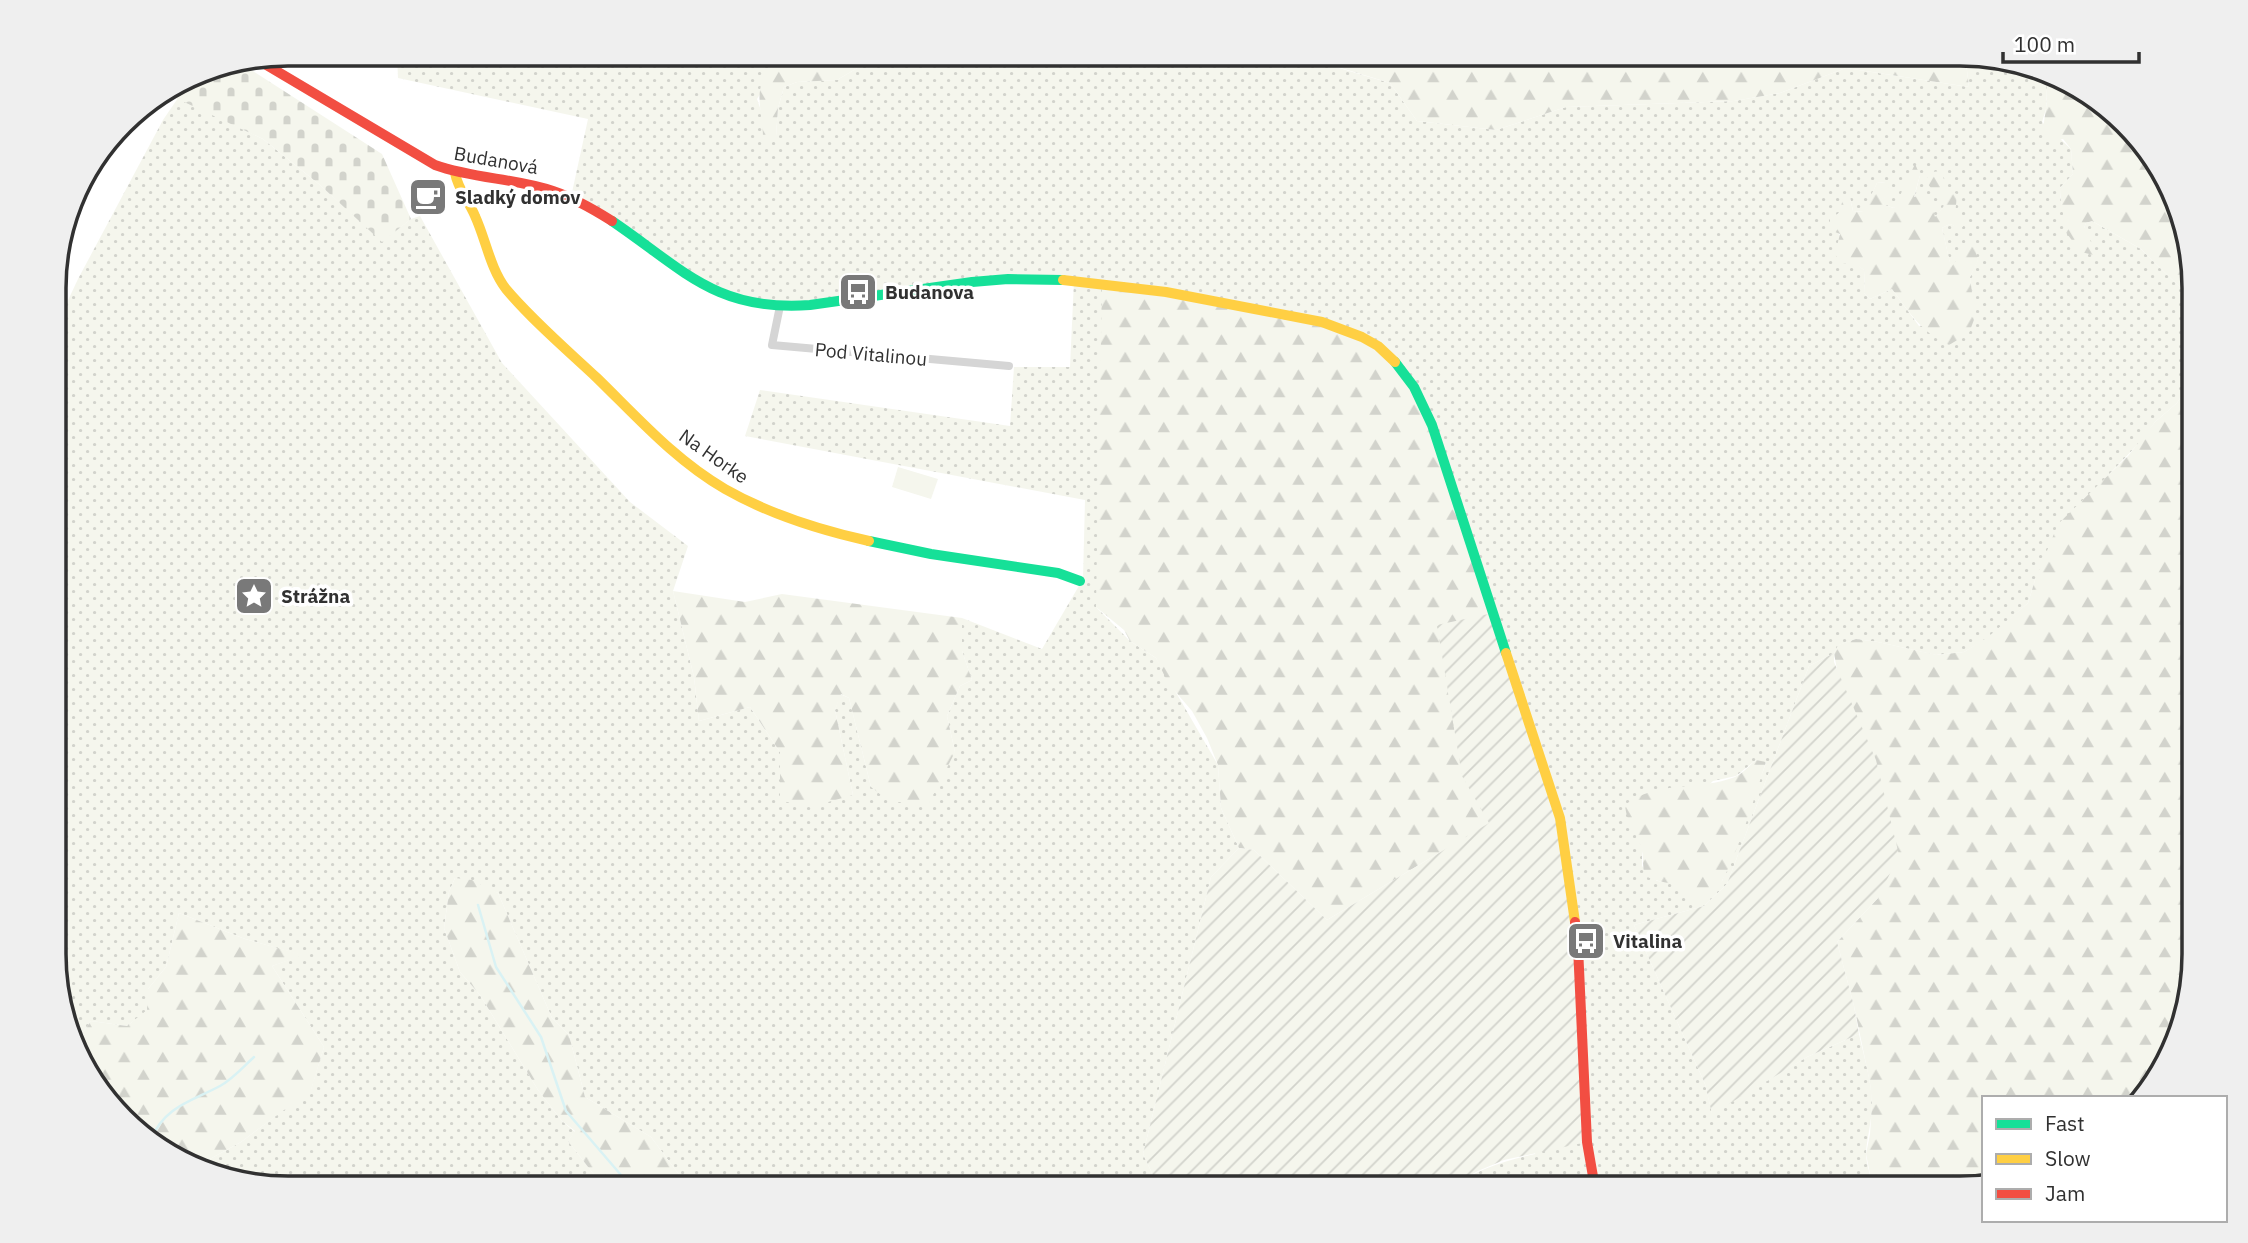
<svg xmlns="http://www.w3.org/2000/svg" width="2248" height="1243" font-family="'IBM Plex Sans',sans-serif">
<defs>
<pattern id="grass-dots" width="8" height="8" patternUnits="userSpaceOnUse" patternTransform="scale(1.75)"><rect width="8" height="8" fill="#f5f6ed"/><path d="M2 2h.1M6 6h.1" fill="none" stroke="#d2d3cc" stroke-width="1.8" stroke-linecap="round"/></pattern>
<pattern id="forest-firs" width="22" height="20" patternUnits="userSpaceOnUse" patternTransform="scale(1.75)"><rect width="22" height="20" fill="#f5f6ed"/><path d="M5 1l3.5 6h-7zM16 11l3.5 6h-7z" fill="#d2d3cc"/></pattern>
<pattern id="cemetery-stones" width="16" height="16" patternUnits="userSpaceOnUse" patternTransform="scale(1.75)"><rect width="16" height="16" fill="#f5f6ed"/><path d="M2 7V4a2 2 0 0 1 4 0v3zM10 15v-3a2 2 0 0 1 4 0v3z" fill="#d2d3cc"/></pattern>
<pattern id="garden-furrows" width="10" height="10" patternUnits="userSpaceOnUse" patternTransform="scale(1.75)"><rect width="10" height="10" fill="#f5f6ed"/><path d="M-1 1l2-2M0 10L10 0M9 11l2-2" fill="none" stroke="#d2d3cc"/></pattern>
</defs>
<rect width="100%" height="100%" fill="#fff"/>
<path fill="url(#grass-dots)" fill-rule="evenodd" d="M397 54H812L802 60 781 62 757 99 764 119 763 139 776 136 778 108 784 87 797 82 837 80 881 54H1301L1305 58 1390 83 1417 121 1496 130 1566 107 1734 101 1780 93 1846 68 1969 87 1965 55 2053 79 2047 85 2046 109 2042 122 2071 149 2073 174 2060 188C2060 210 2066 216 2084 228L2086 223 2092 221 2141 249 2193 300V378L2177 403 2155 422 2142 440 2097 487 2035 580 2028 603 1988 638 1964 652 1936 655 1878 642 1856 639 1839 645 1834 653 1809 666 1727 884 1704 906 1634 925 1705 1084 1712 1113 1807 1057 1859 1034C1864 1057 1872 1082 1872 1105 1872 1121 1866 1142 1866 1155 1867 1167 1872 1177 1871 1188H1447C1476 1171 1502 1161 1535 1154L1578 947 1096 607 1130 641 1156 658 1218 765 1221 808 1239 848 1211 877 1143 1154 1159 1188 695 1189 683 1180 651 1137 585 1097 569 1035 552 1018 498 893 455 878 449 892 444 928 460 972 480 995 538 1090 562 1121 575 1132 568 1141 605 1189H288L199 1165 241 1142 311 1089 324 1047 272 966 302 955 245 939 179 913 166 967 148 989V1010L127 1026 91 1021 77 1041 56 985V326L78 279 163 120 178 98 263 139 320 185 382 241 411 219 420 216 502 363 630 502 688 546 673 591 694 677 699 721 750 707 780 752V801L853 795 835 710 840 694 849 698 871 787 955 752 947 716 960 686 972 680 962 651V618L1042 649 1083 579 1085 500 745 436 760 390 1010 426 1014 367H1070L1074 280 1008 279 807 305 726 296 571 197 588 119 398 78ZM1920 175 1914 198 1935 218 1944 206 1961 228 1950 224 1942 228 1951 268 1978 260 1970 277 1974 317 1919 326 1892 289 1870 299 1864 293 1865 271C1848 258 1842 236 1830 220L1839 213 1850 198 1853 211 1864 212 1877 183 1885 182 1891 194 1881 199 1884 205 1894 208ZM1756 760 1766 763 1722 881 1682 889 1669 882 1657 881 1642 866V848L1713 781 1736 776Z"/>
<path fill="url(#forest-firs)" d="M812 54H881L837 80 797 82 784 87 778 108 776 136 771 142 763 140C764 111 747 82 780 63 788 58 800 61 812 54Z
M1301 54H1960L1965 55 1969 87 1846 68 1780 93 1734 101 1566 107 1496 130 1417 121 1390 83 1305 57Z
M2053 79 2076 85 2154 159 2193 273V300L2141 249 2092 221 2086 223 2084 228 2098 256 2081 252 2064 230C2065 215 2060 203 2060 188L2073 174 2071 149 2063 139 2050 142C2041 129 2044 123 2046 109 2047 101 2046 92 2047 84Z
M1915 164 1920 175 1914 197 1927 194 1935 217 1944 206 1925 180 1932 172 1941 171 1948 191 1957 194 1955 216 1964 225 1961 229 1950 224 1942 228 1951 267 1973 239 1978 261 1970 277 1975 317 1969 333 1949 345C1922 333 1909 312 1892 289L1870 299 1864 293 1865 271 1855 263 1841 264 1835 254 1840 234 1830 230V219L1839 213 1843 199 1850 198 1853 211 1863 212 1877 183 1886 182 1892 194 1882 199 1884 205 1894 208Z
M1102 283 1362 335 1413 385 1493 613 1437 626 1462 776 1489 823 1327 920 1254 850 1239 848 1221 808 1218 765 1207 738 1192 711 1168 683 1156 658 1130 641 1124 630 1096 607Z
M2193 378V969L2163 1071 2138 1098H1984V1185L1974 1188H1871V1179L1866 1154 1870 1134 1872 1104 1870 1083 1854 1006 1837 942 1878 898 1834 653 1838 645 1856 639 1878 642 1937 655 1964 652 1988 637 2028 603 2035 580 2058 524 2128 456 2155 422 2177 403Z
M673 591 745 602 782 594 962 618V651L972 680 960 686 947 716 955 752 928 805 889 801 871 787 849 698 841 694 835 710 853 795 814 806 780 801V752L750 707 699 721 694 677Z
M1756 760 1766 762C1756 792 1732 876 1712 895 1707 899 1699 903 1693 906 1674 876 1672 888 1645 876 1642 866 1644 856 1641 847 1636 831 1627 825 1625 805 1657 780 1699 791 1735 777 1742 774 1750 765 1756 760Z
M455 878 472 880 498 893 552 1018 569 1035 585 1097 651 1137 683 1180 695 1189H605L568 1141 575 1131 562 1121 538 1090 480 995 460 972 444 928 449 892Z
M179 913 245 939 304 955 272 966 324 1047 311 1090 241 1142 199 1165 172 1158 94 1085 77 1041 91 1021 127 1026 147 1010 148 989 166 967Z"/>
<path fill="url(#cemetery-stones)" d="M242 64 382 154 411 219 382 242 320 185 263 139 165 93 199 72Z"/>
<path fill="url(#garden-furrows)" d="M1493 613 1557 808 1570 875 1587 1142 1504 1160 1478 1171 1447 1188H1159L1143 1154 1211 877 1239 848 1254 850 1327 920 1489 823 1462 776 1437 625Z
M1834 653V662L1876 760 1899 855 1878 898 1837 942 1854 1006 1859 1034 1807 1057 1712 1114 1705 1084 1634 925 1704 906 1727 884 1809 666Z"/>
<path fill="#f5f6ed" d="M898 467 938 479 931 499 892 487Z"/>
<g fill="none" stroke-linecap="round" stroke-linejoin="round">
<path stroke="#d9f2f4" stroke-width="2.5" d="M478 905 496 967 541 1037 566 1111 633 1189
M151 1139C165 1106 192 1101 220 1086 233 1079 244 1066 254 1057"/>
<path stroke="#d5d5d5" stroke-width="8" d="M780 306 772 345 1009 366"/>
<path stroke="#16e098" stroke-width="10" d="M612 221C683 269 716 312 810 305L972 282 1008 279 1063 280
M1395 362 1414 387 1432 425 1506 653
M869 541 931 554 1058 573 1080 581"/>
<path stroke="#ffcf43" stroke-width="10" d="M455 173C458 190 469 201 475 216 486 240 490 268 506 289 533 321 566 349 597 378 637 417 676 461 725 489 769 514 819 530 869 541
M1063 280 1166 292 1322 322 1362 337 1378 346 1395 362
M1506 653 1560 818 1575 922"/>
<path stroke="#f24e42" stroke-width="10" d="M258 60 435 165C474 179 515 178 553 191 574 198 593 209 612 221
M1575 922 1578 947 1587 1142 1595 1188"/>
</g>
<defs>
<symbol id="cafe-square" viewBox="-11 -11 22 22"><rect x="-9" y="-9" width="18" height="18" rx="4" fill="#797979" stroke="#fff"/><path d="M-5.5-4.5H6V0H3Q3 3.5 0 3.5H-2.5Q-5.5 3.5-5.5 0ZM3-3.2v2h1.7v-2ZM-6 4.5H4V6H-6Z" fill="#fff"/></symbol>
<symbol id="bus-square" viewBox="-11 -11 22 22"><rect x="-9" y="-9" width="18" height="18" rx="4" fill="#797979" stroke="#fff"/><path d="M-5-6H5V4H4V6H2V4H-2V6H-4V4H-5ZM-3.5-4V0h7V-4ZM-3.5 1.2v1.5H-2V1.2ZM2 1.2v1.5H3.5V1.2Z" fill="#fff"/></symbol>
<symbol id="sight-square" viewBox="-11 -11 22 22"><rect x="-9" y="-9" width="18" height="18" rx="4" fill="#797979" stroke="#fff"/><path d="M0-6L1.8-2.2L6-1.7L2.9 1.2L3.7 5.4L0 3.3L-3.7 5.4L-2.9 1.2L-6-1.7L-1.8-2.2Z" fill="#fff"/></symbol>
</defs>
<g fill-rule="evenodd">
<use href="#cafe-square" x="406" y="175" width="44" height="44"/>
<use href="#bus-square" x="836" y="270" width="44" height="44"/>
<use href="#sight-square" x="232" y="574" width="44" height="44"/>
<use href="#bus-square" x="1564" y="919" width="44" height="44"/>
</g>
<g text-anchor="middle" stroke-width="7" stroke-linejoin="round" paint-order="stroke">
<g font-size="19" fill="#313131" stroke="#fff">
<text transform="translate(496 160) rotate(10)" y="7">Budanová</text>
<text transform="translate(871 354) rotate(5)" y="7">Pod Vitalinou</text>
<text transform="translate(714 456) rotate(35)" y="7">Na Horke</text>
</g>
<g font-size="19" font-weight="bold" fill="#313131" stroke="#fff" text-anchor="start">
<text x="455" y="204">Sladký domov</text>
<text x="885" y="299">Budanova</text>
<text x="281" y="603">Strážna</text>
<text x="1613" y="948">Vitalina</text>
</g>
</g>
<path d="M0 0H2248V1243H0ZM288 66H1960A222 222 0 0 1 2182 288V954A222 222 0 0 1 1960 1176H288A222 222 0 0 1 66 954V288A222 222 0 0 1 288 66Z" fill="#efefef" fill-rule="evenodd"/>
<path fill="none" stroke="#313131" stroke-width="3.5" d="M288 66H1960A222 222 0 0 1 2182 288V954A222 222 0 0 1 1960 1176H288A222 222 0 0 1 66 954V288A222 222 0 0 1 288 66Z"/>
<rect x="1982" y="1096" width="245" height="126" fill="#ffffff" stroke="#adadad" stroke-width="2"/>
<rect x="1996" y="1119" width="35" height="10" fill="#16e098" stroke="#adadad" stroke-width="2"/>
<text x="2045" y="1131" font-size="21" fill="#313131">Fast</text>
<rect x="1996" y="1154" width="35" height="10" fill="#ffcf43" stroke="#adadad" stroke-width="2"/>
<text x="2045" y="1166" font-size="21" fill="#313131">Slow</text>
<rect x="1996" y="1189" width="35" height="10" fill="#f24e42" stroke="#adadad" stroke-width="2"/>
<text x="2045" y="1201" font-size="21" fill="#313131">Jam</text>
<path d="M2003 52v10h136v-10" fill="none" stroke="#313131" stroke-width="3.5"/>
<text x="2014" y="52" font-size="21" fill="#313131" stroke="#ffffff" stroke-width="5" paint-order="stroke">100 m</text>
</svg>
